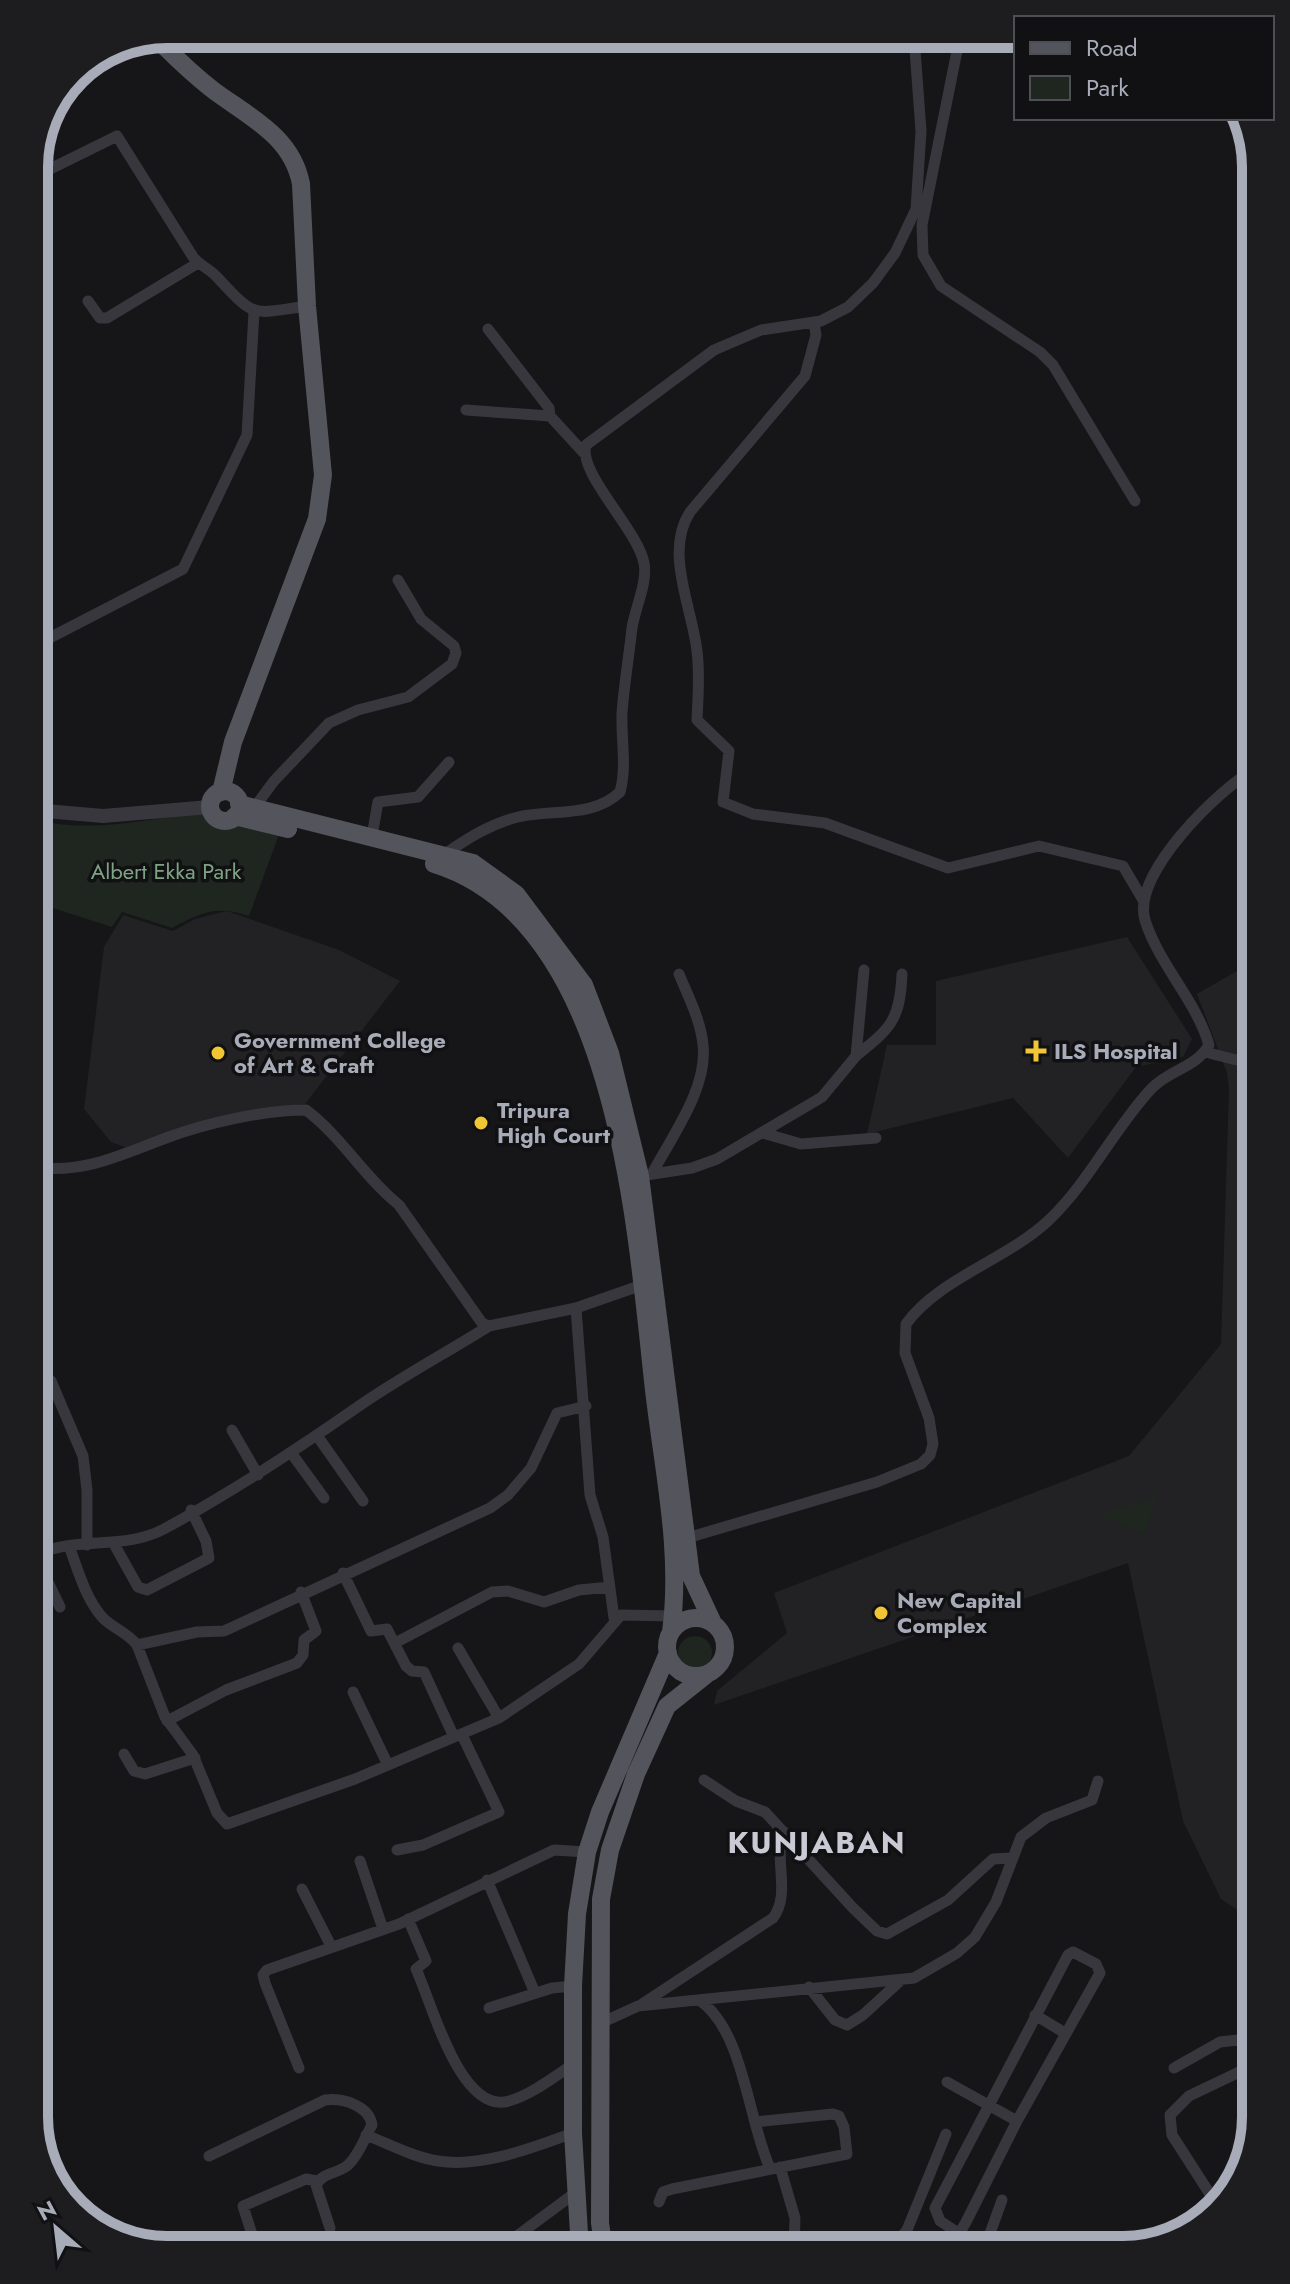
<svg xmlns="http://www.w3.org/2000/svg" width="1290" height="2284" font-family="Jost,sans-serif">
<rect width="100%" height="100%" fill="#161618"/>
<path fill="#222225" d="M227 911 339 950 400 981 305 1104 235 1114 127 1148 111 1142 84 1109 104 947 123 915 173 931 195 919Z
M1127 937 1192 1039 1183 1057 1136 1067 1068 1158 1013 1098 867 1134 887 1045H936V981Z
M1256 960V1921H1254L1221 1899 1183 1821 1128 1563 714 1705 717 1691 787 1633 774 1593 1129 1456 1221 1344 1229 1089 1227 1073 1197 994Z"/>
<path fill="#1e261f" d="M196 812H225L281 829 249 916C216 905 201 912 172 928L122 912 112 927 34 902V820C88 832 142 822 196 812Z
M1157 1496 1146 1535 1099 1515Z
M678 1653a17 17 0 1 1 34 0a17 17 0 1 1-34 0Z"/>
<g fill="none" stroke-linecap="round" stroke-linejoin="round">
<path stroke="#37373d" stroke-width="11" d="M960 36 922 225 923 255 941 286 1040 352 1053 365 1135 501
M34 177 117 136 193 257C199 265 210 269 217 277 256 319 251 314 307 306
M88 301 100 318H107L198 263
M814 323 816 335 805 376 690 512C664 552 692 607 697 651 700 673 698 697 697 720L729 751 723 802 753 814 825 823 948 868 1039 846 1123 866 1143 900
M488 329 549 408 550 416
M466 410 550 416 584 453
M34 646 183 569 247 435 254 312
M254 808 274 781 329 723 358 710 408 697 452 664 456 653 454 646 421 619 398 580
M372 836 378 802 418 797 449 762
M445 854C468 838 490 824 518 817 552 809 593 818 620 792 627 767 621 740 622 713 624 685 629 656 632 628 635 608 648 582 644 563 638 530 577 472 586 445L714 350 761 330 821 321 848 307 873 283 895 253 916 209 921 131 914 36
M1205 1052 1256 1065
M856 1056C891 1028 900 1020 902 974
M763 1133 801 1144 876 1138
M34 1167C84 1174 120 1155 166 1138 206 1123 264 1110 306 1110 342 1137 364 1177 399 1205L482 1323 489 1326 576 1308 642 1285
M653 1172C672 1136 708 1088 703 1045 701 1021 688 996 679 974
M640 1176 692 1168 717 1159 822 1097 856 1056 864 970
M576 1308 590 1495 603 1537 614 1618
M34 1379 44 1377 51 1381 83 1456 87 1490V1545
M232 1430 258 1475
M318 1437 363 1501
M292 1454 324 1498
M34 1537 40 1552
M687 1538 877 1482 921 1464 930 1455 933 1444 929 1418 905 1353 906 1324C938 1279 1008 1259 1049 1220 1089 1182 1114 1129 1151 1089 1168 1070 1196 1068 1209 1045 1196 1000 1159 965 1145 920 1131 874 1219 789 1256 768
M114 1544 138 1587 147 1590 209 1558 206 1541 191 1510
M69 1546C78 1570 85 1597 102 1617 112 1628 127 1632 137 1645L197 1632 224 1631 490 1508 508 1495 531 1468 557 1413 586 1406
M35 1555 60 1607
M34 1556C74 1535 123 1551 164 1529 232 1492 296 1450 359 1406 401 1377 446 1353 489 1326
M343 1573 371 1631 387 1629 406 1666 412 1671 424 1672 454 1737
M395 1643 492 1592 508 1591 544 1602 579 1590 610 1587
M137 1645 165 1717 193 1755 217 1813 227 1824 355 1779 499 1718 579 1664 621 1615 673 1616
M458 1648 499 1718
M353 1692 387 1763
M167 1721 226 1690 297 1663 303 1655 304 1640 316 1631 301 1592
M124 1754 134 1771 145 1774 195 1758
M704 1780 736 1801 765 1812 853 1908 877 1931 887 1934 948 1900 993 1859 1011 1858
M397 1850 423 1845 499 1812 462 1735
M360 1861 383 1929
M487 1880 535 1993
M302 1889 331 1946
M408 1919 426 1961 416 1969C432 2003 460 2115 509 2101 533 2094 553 2077 574 2064
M809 1987 835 2020 847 2025 863 2015 900 1981
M699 2000C744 2030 748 2121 770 2168
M642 2004 773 1918C791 1894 774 1862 783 1831
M489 2008 552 1988 573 1986
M1035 2015 1065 2033
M601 2023 638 2006 914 1978 957 1953 975 1937 996 1902 1021 1837 1046 1818 1092 1800 1098 1781
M299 2068 265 1983 263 1975 267 1970 399 1924 554 1850 587 1852
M1174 2068 1220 2042 1256 2038
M1243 2068 1244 2016 1256 2008
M947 2082 1017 2121
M366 2135C389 2144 413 2157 438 2161 481 2168 532 2148 573 2133
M209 2156 325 2100C342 2098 369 2105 372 2125 365 2137 359 2155 348 2165 338 2174 323 2172 316 2185L330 2228
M780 2167 795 2218 794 2250
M659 2202 663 2192 672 2189 847 2154 844 2127 839 2116 833 2114 755 2122
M1217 2205 1172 2135 1170 2115 1189 2096 1256 2064
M257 2250 243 2206 306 2179 317 2181
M498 2250 575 2193
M891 2250 907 2230 946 2134
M950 2250 966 2222 1017 2121 1100 1973 1096 1964 1073 1952 1068 1955 935 2208 940 2221 960 2234
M984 2250 1002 2200"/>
<path stroke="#37373d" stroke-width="14" d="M34 810 103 816 210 807"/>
<path stroke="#53545c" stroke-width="18" d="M162 44C178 60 195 76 213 90 249 117 292 136 301 184L307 306 323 475 317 519 233 742 221 792
M210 806a15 15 0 1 1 30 0a15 15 0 1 1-30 0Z
M239 804 473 863 516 894 584 985 610 1053 640 1176 691 1576 712 1621
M235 816 288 829
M434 864C619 921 636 1230 654 1390 663 1469 682 1552 671 1632
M667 1647a29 29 0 1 1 58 0a29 29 0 1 1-58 0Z
M580 2250 573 2133V1986L577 1914 587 1852 600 1812 668 1653
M604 2250 600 2223 601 1899 610 1850 636 1774 667 1706 706 1675"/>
</g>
<g fill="#f1c634" stroke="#111113" stroke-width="3">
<path d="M1032 1039h8v8h8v8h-8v8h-8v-8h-8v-8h8z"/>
<circle cx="218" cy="1053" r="8"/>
<circle cx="481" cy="1123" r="8"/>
<circle cx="881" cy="1613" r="8"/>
</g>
<g text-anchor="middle" stroke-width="7" stroke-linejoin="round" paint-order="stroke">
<g font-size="22" fill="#7fa385" stroke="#111113">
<text x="166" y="879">Albert Ekka Park</text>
</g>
<g font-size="22" font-weight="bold" fill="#a8abb8" stroke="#111113" text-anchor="start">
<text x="234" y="1048">Government College<tspan x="234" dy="25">of Art &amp; Craft</tspan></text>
<text x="1054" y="1059">ILS Hospital</text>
<text x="497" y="1118">Tripura<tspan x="497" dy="25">High Court</tspan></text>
<text x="897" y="1608">New Capital<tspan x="897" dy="25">Complex</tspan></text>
</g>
<g font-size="30" font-weight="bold" letter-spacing="2" fill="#c9cad4" stroke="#111113">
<text x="817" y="1853">KUNJABAN</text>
</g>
</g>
<path d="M0 0H1290V2284H0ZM167 48H1123A119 119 0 0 1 1242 167V2117A119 119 0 0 1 1123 2236H167A119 119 0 0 1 48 2117V167A119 119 0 0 1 167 48Z" fill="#1d1d20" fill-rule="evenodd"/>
<path fill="none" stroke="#a8abb8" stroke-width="10" d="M167 48H1123A119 119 0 0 1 1242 167V2117A119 119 0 0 1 1123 2236H167A119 119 0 0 1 48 2117V167A119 119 0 0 1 167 48Z"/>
<rect x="1014" y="16" width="260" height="104" fill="#111113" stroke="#4d4f55" stroke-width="2"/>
<rect x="1030" y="42" width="40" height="12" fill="#53545c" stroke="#4d4f55" stroke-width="2"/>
<text x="1086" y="56" font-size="24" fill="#a8abb8">Road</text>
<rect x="1030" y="76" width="40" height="24" fill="#1e261f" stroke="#4d4f55" stroke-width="2"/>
<text x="1086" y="96" font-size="24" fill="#a8abb8">Park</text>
<g transform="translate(56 2228) rotate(332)" stroke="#111113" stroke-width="6" paint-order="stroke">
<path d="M0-6L14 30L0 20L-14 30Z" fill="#a8abb8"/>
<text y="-12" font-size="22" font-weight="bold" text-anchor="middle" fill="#a8abb8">N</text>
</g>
</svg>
